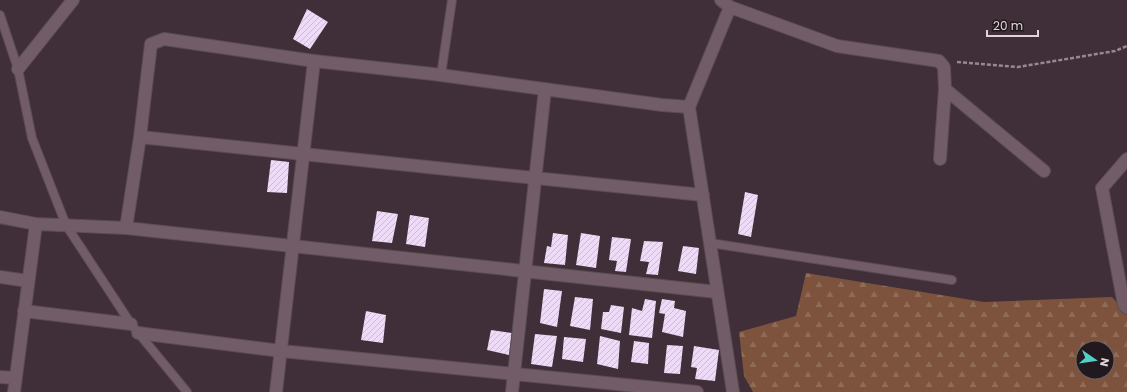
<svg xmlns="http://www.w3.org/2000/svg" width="1127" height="392" font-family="Poppins,sans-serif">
<defs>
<pattern id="forest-firs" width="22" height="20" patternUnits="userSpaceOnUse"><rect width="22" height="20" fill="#7d533d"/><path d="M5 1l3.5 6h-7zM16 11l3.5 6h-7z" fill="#8f6b58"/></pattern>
<pattern id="building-hatch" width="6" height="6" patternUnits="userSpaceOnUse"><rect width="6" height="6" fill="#eedbf7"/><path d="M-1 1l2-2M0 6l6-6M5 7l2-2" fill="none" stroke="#ccbcd3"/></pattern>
</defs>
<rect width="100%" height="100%" fill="#402e38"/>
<path fill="url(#forest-firs)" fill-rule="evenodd" d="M806 273 984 302 1112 297 1127 314V392H753L744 376 739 332 796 316ZM1083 348H1107V372H1083Z"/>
<path fill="url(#building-hatch)" d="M307 9 328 22 310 49 293 39Z
M271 160 289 162 287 193 267 192Z
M745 192 758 195 751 237 738 234Z
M377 211 398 214 392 243 372 241Z
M410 215 429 218 425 247 406 244Z
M553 233 568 235 565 265 544 263 547 246 551 247Z
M581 233 600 236 596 268 576 265Z
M612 237 631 239 626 272 615 271 617 261 609 260Z
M644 241 663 242 658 275 646 274 649 262 640 261Z
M683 246 699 248 696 274 678 271Z
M544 289 562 291 557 327 540 323Z
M575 297 593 299 590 330 570 326Z
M645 299 656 301 652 338 629 335 632 308 642 311Z
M662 299 675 301 674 308 686 311 683 337 662 332 665 314 659 313Z
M611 305 624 307 621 333 601 329 603 312H609Z
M366 311 386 315 383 343 361 340Z
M491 330 512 333 509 355 487 350Z
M535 334 557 336 552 367 531 364Z
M600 336 620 341 618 369 597 364Z
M564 337 586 339 583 362 562 359Z
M634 341 649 343 648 364 631 362Z
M667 345 683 346 680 374 664 373Z
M694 346 719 350 715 381 695 379 697 368 691 367Z"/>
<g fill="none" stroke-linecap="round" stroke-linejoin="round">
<defs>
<path id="lane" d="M0 15 18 69 32 138 66 225 131 324 187 392
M441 75 452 0
M710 243 952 280"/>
<path id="street" d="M721 0 730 7 689 107 733 392
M730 7 837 46 939 61 944 67 945 89 1044 171
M18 69 73 0
M140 137C328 156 515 177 703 195
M940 159 945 89
M1127 159 1102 188 1124 305 1127 308
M0 217 36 224 126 228 717 292
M126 228 140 137 151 44 164 39 314 61 433 74 662 105 689 107
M0 277 28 281
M24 311 131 324
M138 333 281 351 697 392
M0 377 16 378
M14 392 36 224
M512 392 545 89"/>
<path id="secondary" d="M276 392 314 61"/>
</defs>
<use href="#lane" stroke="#5b4b53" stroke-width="10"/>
<use href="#street" stroke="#5b4b53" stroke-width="14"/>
<use href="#secondary" stroke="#5b4b53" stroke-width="14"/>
<path stroke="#978991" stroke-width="2.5" stroke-dasharray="4 2" stroke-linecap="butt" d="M957 62 1018 67 1115 51 1127 46"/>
<use href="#lane" stroke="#715c67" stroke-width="8"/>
<use href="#street" stroke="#715c67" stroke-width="12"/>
<use href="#secondary" stroke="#715c67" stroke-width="12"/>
</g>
<g transform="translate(1095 360) rotate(103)"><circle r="19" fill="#21191d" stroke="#6d6469"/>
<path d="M0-3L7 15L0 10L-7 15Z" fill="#55cec6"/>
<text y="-6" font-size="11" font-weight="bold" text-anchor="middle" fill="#e0d4da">N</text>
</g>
<path d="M987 30v6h51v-6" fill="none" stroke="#e0d4da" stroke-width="2"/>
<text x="993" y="30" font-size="12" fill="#e0d4da" stroke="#21191d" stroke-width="3" paint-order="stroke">20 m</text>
</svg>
